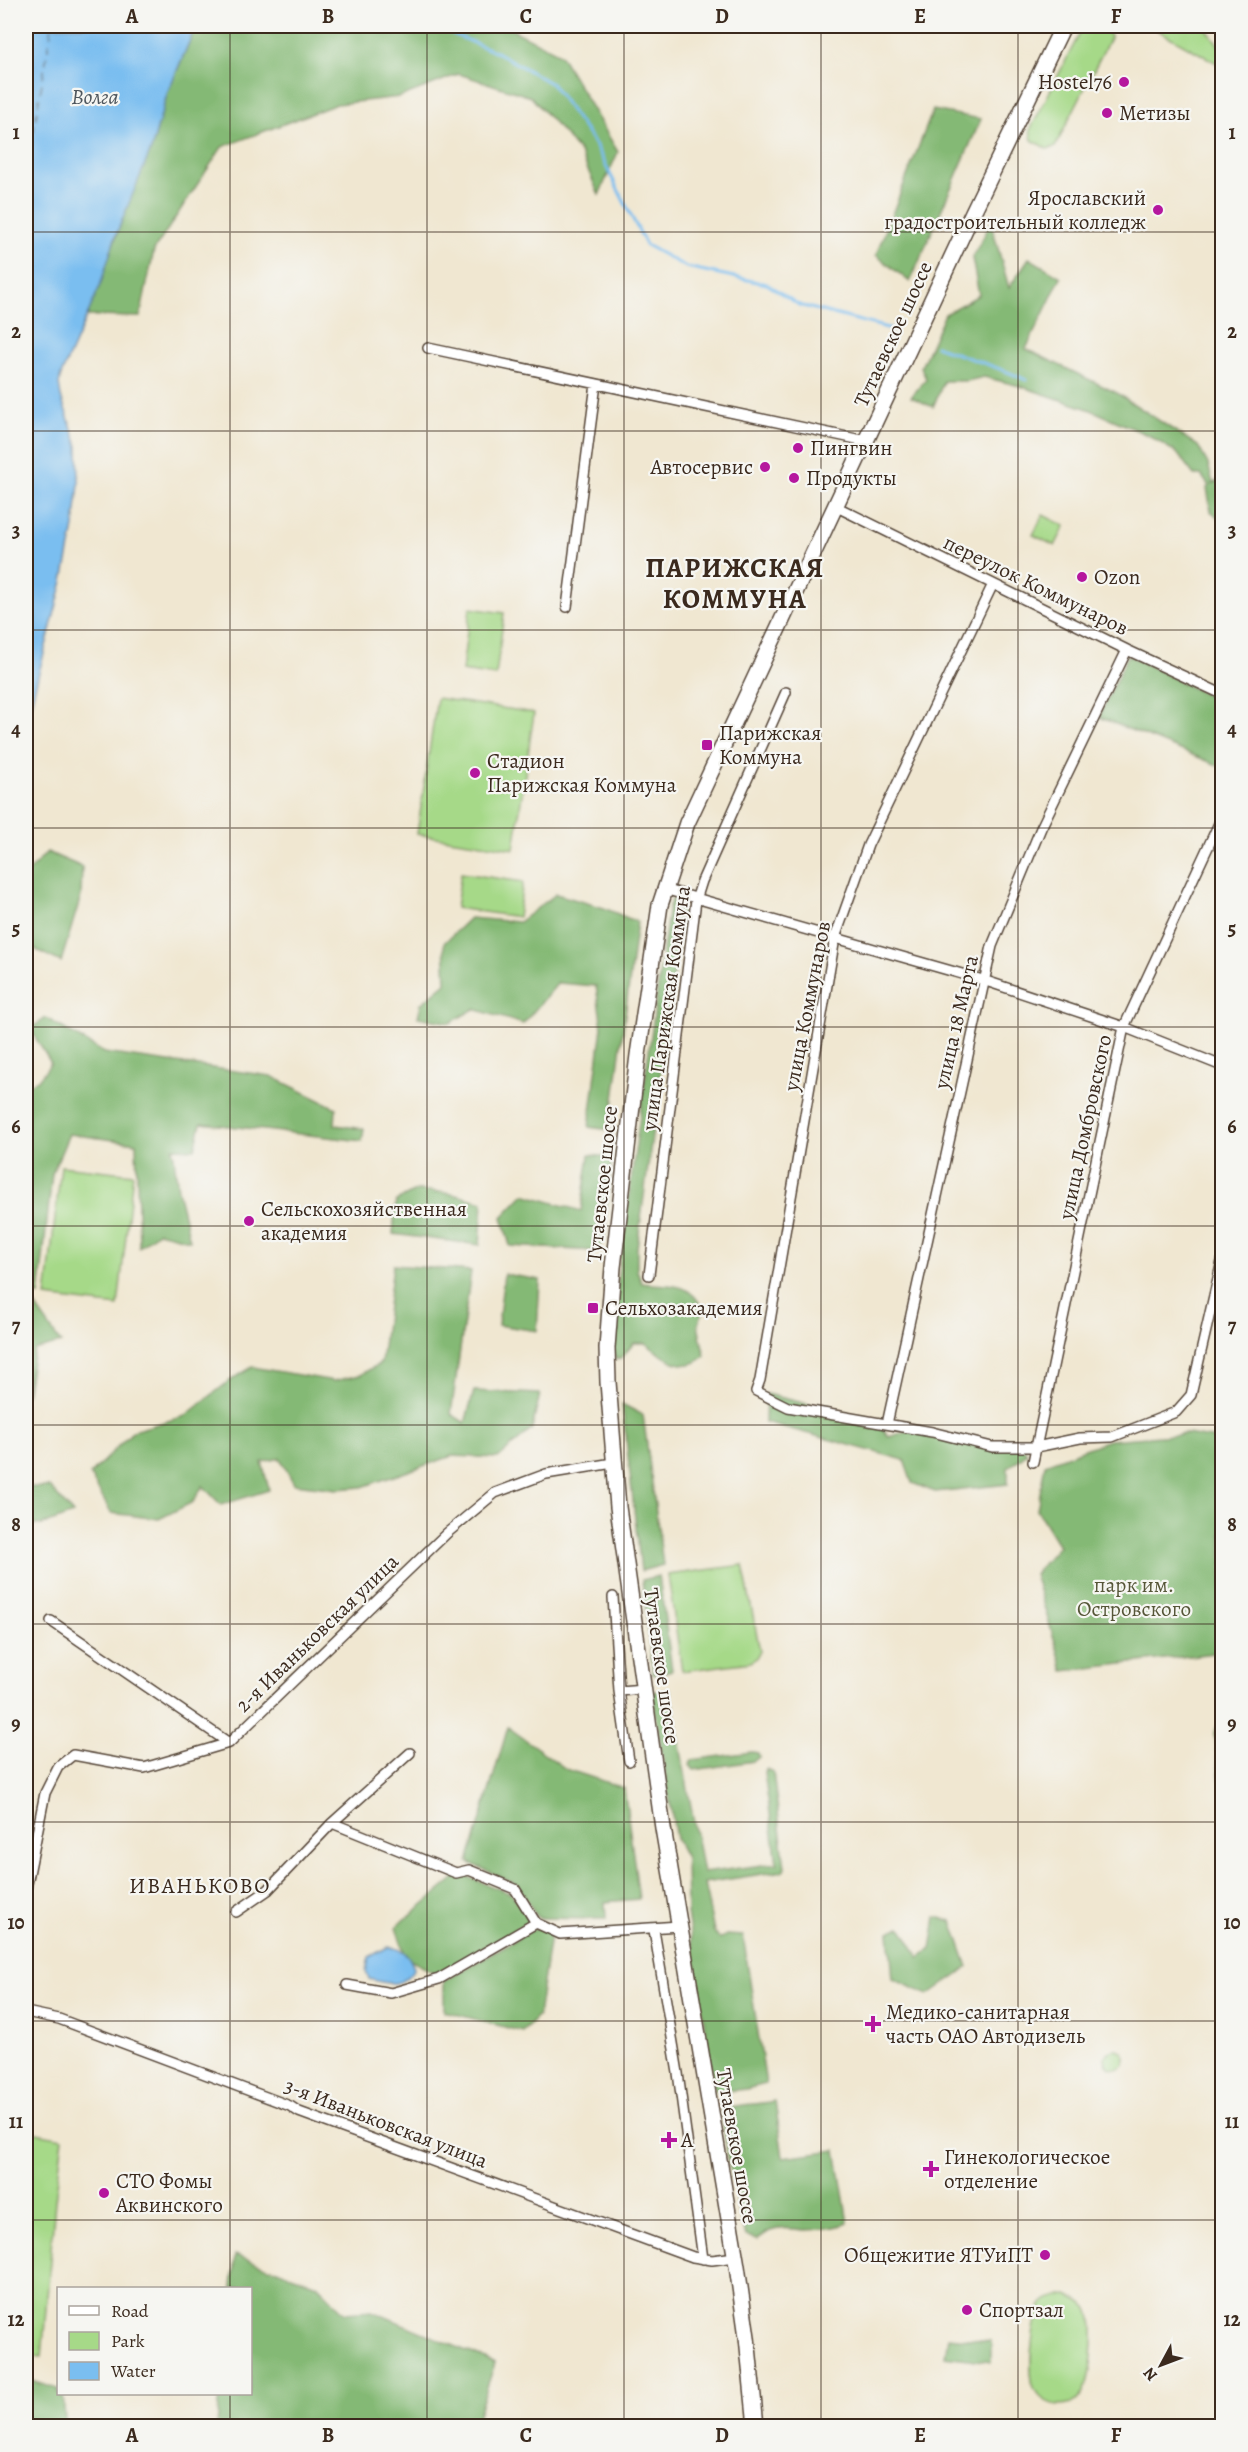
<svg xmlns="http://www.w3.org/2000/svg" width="1248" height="2452" font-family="Alegreya,serif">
<rect width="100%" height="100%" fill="#f6f6f2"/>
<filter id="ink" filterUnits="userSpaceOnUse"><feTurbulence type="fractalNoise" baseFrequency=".0167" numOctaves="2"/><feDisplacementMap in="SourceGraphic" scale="12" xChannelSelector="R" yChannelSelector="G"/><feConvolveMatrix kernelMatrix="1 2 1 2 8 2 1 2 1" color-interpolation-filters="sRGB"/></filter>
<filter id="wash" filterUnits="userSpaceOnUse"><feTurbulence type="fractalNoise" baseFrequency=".008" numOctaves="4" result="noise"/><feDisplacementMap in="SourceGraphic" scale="24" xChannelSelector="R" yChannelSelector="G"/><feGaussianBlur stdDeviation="1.35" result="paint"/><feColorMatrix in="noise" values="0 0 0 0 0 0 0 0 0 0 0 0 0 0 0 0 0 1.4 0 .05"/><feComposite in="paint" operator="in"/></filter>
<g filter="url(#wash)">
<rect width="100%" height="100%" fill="#f0e7d1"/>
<path fill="#a6d988" stroke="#708253" stroke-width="1.5" d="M1088 26H1096L1109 33 1110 38 1055 147 1047 149 1032 140 1030 130 1083 27Z
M1159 26H1204L1222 49V66L1157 30Z
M1043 515 1065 526 1055 546 1033 535Z
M470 608 504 613 496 676 462 671Z
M437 698 534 713 514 849 417 834Z
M461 873 523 882 518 917 456 908Z
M61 1166 133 1174 118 1306 46 1297Z
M743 1565 760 1651 757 1657 751 1662 682 1671 668 1575Z
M1105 2059a10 10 0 1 1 20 0a10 10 0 1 1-20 0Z
M26 2131 63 2138 55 2201 42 2357 26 2355Z
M1068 2295C1074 2298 1083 2302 1088 2307 1098 2320 1092 2384 1081 2397 1077 2402 1067 2405 1060 2405 1048 2405 1037 2397 1033 2385 1028 2368 1032 2311 1046 2301 1052 2296 1060 2296 1068 2295Z"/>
<path fill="#84b974" stroke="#607249" stroke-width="1.5" d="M196 26H505L560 54 618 152 599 195 580 152 531 97 459 74 400 97 337 104 222 147 154 250 140 317 87 316 130 199 152 147 167 94Z
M933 110 981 119 910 282 876 255Z
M991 223 1009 288 1029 258 1061 277 1026 349 1117 393 1198 446 1208 464 1213 483 1211 485 1222 478V521L1211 511 1207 488 1209 486 1201 475H1194L1177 453 1150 436 1091 410 1020 386 984 377 967 381H944L933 407 911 397 926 379 921 367 945 314 979 295 972 258Z
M1128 655 1222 703V767L1099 717Z
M47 852 82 867 81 896 61 962 32 948 26 939V875Z
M556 894 604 908 637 922 610 1130 589 1127 602 1027 596 986 558 983 523 1024 474 1009 450 1023 418 1017 421 1004 446 983 444 943 470 918 519 922Z
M673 899 682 902V914L637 1248V1270L642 1283C668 1287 690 1279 703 1310L698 1326 705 1356C683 1376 663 1356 645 1343H634L621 1358 616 1360 613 1347 619 1267 669 906Z
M46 1018 104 1053 271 1076 336 1108 335 1125 364 1129 362 1141 201 1123 195 1149 173 1148 178 1190 190 1240 158 1232 139 1247 136 1143 69 1134 52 1174 39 1295 26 1296V1086L38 1080 51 1063 30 1029Z
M589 1155 612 1157 604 1240 596 1251 510 1246 502 1217 524 1194 581 1211Z
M417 1190 448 1193 483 1202 480 1245 393 1234 396 1201Z
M393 1265 471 1271 451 1414 465 1423 474 1391 540 1394 532 1429 498 1458 452 1456 362 1487 337 1489 294 1484 280 1458 262 1462 269 1490 221 1505 203 1486 193 1502 159 1519 111 1513 90 1475 133 1431 185 1416 228 1382 252 1367 334 1381 360 1375 381 1363Z
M504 1274 540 1280 537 1331 498 1325Z
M26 1303H33L61 1343 34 1350 26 1395Z
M766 1394 878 1421 889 1437 909 1430 992 1447 1007 1440 1021 1444 1027 1453 1008 1468V1484L935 1492 912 1483 904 1460 765 1422Z
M622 1404 643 1415 663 1565 641 1571Z
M1187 1434 1222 1440V1652L1064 1671 1034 1574 1059 1546 1037 1510 1045 1464 1109 1440Z
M26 1483 27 1487H50L73 1514 42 1525 26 1524Z
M659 1576 672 1670 653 1675 642 1580Z
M670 1690 703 1873 777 1863 764 1772 766 1769 773 1772 785 1867 783 1871 704 1883 714 1932 720 1939 726 1935 743 1936 766 2084 746 2089 717 2092 714 2087 687 1913 686 1858 676 1839 652 1692Z
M1222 1718V1794L1214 1733Z
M508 1727 566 1769 624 1788 639 1899 605 1902 606 1919 538 1918 518 1885 468 1862Z
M752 1752 758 1753 759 1757 754 1761 694 1770 690 1765 692 1760Z
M460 1874 512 1894 530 1921 437 1974 406 1958 396 1927Z
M936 1917 952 1921 968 1967 928 1995 893 1979 889 1932 901 1927 919 1957 931 1949Z
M536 1928 551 1929 538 2016 523 2032 444 2011V1981Z
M775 2101 783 2157 836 2150 848 2223C837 2228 816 2230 805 2230 793 2229 781 2227 770 2231 766 2233 762 2236 758 2239L746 2236 736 2200 739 2193 731 2177 721 2110C736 2103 758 2105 775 2101Z
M235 2255 317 2284 345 2313 372 2311 495 2363 474 2426H217L220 2394H250V2288H232Z
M948 2337 991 2341V2362L945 2356Z
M26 2379 58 2389V2394H63L65 2420 57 2425 26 2424Z"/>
<path fill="#7abef0" stroke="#5a7487" stroke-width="1.5" d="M26 26H196L167 94 152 147 116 235 100 286 61 375 59 384 61 397 78 446 79 484 74 527 63 581 26 722Z
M388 1947C404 1949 408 1953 414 1968 402 1989 389 1984 369 1979L366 1972 369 1957Z"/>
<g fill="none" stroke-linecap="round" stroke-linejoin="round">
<path stroke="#7abef0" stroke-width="3" d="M434 26 498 53 552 84 595 144 646 245 686 267 767 284 799 305 895 330
M936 346C966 358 997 366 1026 380"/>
<path stroke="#4e565d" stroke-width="1.5" stroke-dasharray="8 6" stroke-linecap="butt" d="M26 174 52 26"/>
</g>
</g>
<g filter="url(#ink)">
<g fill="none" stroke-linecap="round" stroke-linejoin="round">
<defs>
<path id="street" d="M428 348 866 441
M835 506 1127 650 1222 694
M993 584 868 845 835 938 760 1380 756 1391 788 1407 932 1432 992 1447H1036L1080 1438 1112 1437 1176 1412 1191 1395 1222 1261
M567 607 596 384
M664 889 983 980 1124 1027 1222 1066
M649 1275 696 900 702 881 786 692
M887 1424 992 946 1041 828 1127 650
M1033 1462 1124 1027 1222 817
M613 1597 619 1691 629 1761
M51 1621 229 1743
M619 1691 644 1689
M332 1823 456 1873 469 1870 515 1889 536 1923
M26 1889 45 1793 58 1767 73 1755 144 1768 229 1743 447 1533 495 1493 546 1474 613 1463
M236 1912 268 1890 332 1823 410 1753
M654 1930 678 2073 703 2259
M347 1985 391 1993 439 1979 536 1923 560 1934 679 1926
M26 2012 59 2019 290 2106 299 2112 693 2257 712 2260 735 2257"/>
<path id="primary" d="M756 2426 747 2337 737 2266 663 1828 618 1507 608 1382 607 1348 613 1267 638 1055 660 905 687 823 973 212 1063 26"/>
</defs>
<use href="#street" stroke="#564639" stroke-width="12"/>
<use href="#primary" stroke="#564639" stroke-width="18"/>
<use href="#street" stroke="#fff" stroke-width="9"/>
<use href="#primary" stroke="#fff" stroke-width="15"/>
</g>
</g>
<path fill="none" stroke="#3b2a1e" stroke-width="1.5" stroke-opacity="0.55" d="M230 26V2288M427 26V2426M624 26V2426M821 26V2426M1018 26V2426M26 232H1222M26 431H1222M26 630H1222M26 828H1222M26 1027H1222M26 1226H1222M26 1425H1222M26 1624H1222M26 1822H1222M26 2021H1222M26 2220H1222M230 2394V2426"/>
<g fill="#b5179e" stroke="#f6f6f2" stroke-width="2">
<circle cx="1124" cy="82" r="6"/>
<circle cx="1107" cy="113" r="6"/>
<circle cx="1158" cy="210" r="6"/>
<circle cx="798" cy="448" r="6"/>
<circle cx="765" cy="467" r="6"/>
<circle cx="794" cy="478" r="6"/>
<circle cx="1082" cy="577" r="6"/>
<rect x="701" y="739" width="12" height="12" rx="3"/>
<circle cx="475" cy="773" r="6"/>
<circle cx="249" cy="1221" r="6"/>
<rect x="587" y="1302" width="12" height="12" rx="3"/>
<path d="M870 2015h6v6h6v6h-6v6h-6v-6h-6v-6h6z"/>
<path d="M666 2131h6v6h6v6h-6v6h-6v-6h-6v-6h6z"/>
<path d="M928 2160h6v6h6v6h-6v6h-6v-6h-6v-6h6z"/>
<circle cx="104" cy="2193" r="6"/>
<circle cx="1045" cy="2255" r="6"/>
<circle cx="967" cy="2310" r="6"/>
</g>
<g text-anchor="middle" stroke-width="4.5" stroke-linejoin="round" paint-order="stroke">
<g font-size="21" fill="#3b2a1e" stroke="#f6f6f2" text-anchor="start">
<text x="1112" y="89" text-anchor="end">Hostel76</text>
<text x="1119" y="120">Метизы</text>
<text x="1146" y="205" text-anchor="end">Ярославский<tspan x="1146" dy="24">градостроительный колледж</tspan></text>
<text x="810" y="455">Пингвин</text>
<text x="753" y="474" text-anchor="end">Автосервис</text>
<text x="806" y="485">Продукты</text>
<text x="1094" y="584">Ozon</text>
<text x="719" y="740">Парижская<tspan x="719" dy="24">Коммуна</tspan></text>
<text x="487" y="768">Стадион<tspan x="487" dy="24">Парижская Коммуна</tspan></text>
<text x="261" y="1216">Сельскохозяйственная<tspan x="261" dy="24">академия</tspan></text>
<text x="605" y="1315">Сельхозакадемия</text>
<text x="886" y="2019">Медико-санитарная<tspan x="886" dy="24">часть ОАО Автодизель</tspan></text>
<text x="681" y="2147">А</text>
<text x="944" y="2164">Гинекологическое<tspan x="944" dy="24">отделение</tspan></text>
<text x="116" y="2188">СТО Фомы<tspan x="116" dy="24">Аквинского</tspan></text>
<text x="1033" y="2262" text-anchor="end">Общежитие ЯТУиПТ</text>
<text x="979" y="2317">Спортзал</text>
</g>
<g font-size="21" fill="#3b2a1e" stroke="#f6f6f2">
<text transform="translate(893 334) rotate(-65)" y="7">Тутаевское шоссе</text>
<text transform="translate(1036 585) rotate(26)" y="7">переулок Коммунаров</text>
<text transform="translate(807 1006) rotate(-79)" y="7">улица Коммунаров</text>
<text transform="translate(666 1008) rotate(-82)" y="7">улица Парижская Коммуна</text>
<text transform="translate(956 1022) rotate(-77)" y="7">улица 18 Марта</text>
<text transform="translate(1085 1127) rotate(-78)" y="7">улица Домбровского</text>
<text transform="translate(602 1184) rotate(-84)" y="7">Тутаевское шоссе</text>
<text transform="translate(317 1633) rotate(-44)" y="7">2-я Иваньковская улица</text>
<text transform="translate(662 1666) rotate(82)" y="7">Тутаевское шоссе</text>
<text transform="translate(386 2123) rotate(21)" y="7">3-я Иваньковская улица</text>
<text transform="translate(737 2146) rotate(80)" y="7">Тутаевское шоссе</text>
</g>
<g font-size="21" fill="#565638" stroke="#f6f6f2">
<text x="1134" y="1592">парк им.<tspan x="1134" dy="24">Островского</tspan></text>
</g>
<g font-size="22" font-style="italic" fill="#4e565d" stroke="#f6f6f2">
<text x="95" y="104">Волга</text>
</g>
<g font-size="22" letter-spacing="1.5" fill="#3b2a1e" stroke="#f6f6f2">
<text x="200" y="1893">ИВАНЬКОВО</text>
</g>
<g font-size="27" font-weight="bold" letter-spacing="1.5" fill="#3b2a1e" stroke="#f6f6f2">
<text x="735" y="577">ПАРИЖСКАЯ<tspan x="735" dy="31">КОММУНА</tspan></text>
</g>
</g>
<rect width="1248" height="2452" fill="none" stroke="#f6f6f2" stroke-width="66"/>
<rect x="57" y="2287" width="195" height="108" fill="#f6f6f2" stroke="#aba49d" stroke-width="1.5"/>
<rect x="69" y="2306" width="30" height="9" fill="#ffffff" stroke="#aba49d" stroke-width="1.5"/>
<text x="111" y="2317" font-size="18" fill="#3b2a1e">Road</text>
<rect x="69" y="2332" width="30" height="18" fill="#a6d988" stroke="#aba49d" stroke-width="1.5"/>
<text x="111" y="2347" font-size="18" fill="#3b2a1e">Park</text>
<rect x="69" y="2362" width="30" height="18" fill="#7abef0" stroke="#aba49d" stroke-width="1.5"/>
<text x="111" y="2377" font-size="18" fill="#3b2a1e">Water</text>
<g transform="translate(1161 2365) rotate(229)" stroke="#f6f6f2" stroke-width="4.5" paint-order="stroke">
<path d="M0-4.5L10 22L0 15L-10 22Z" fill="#3b2a1e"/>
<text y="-9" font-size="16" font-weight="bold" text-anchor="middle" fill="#3b2a1e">N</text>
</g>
<rect x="33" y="33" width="1182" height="2386" fill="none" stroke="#3b2a1e" stroke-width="2"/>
<g font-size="20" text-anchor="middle" font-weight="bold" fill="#3b2a1e">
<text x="132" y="23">A</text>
<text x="328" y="23">B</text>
<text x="526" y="23">C</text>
<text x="722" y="23">D</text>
<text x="920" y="23">E</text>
<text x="1116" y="23">F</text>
<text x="16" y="139">1</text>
<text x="1232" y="139">1</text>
<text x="16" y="338">2</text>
<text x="1232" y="338">2</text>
<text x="16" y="537">3</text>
<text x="1232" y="537">3</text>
<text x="16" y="736">4</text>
<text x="1232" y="736">4</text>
<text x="16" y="935">5</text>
<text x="1232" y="935">5</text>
<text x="16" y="1133">6</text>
<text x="1232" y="1133">6</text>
<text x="16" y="1332">7</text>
<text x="1232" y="1332">7</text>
<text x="16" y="1531">8</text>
<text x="1232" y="1531">8</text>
<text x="16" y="1730">9</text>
<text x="1232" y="1730">9</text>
<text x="16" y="1929">10</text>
<text x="1232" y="1929">10</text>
<text x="16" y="2128">11</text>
<text x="1232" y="2128">11</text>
<text x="16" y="2326">12</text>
<text x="1232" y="2326">12</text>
<text x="132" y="2442">A</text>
<text x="328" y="2442">B</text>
<text x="526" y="2442">C</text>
<text x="722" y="2442">D</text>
<text x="920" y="2442">E</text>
<text x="1116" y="2442">F</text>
</g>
</svg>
